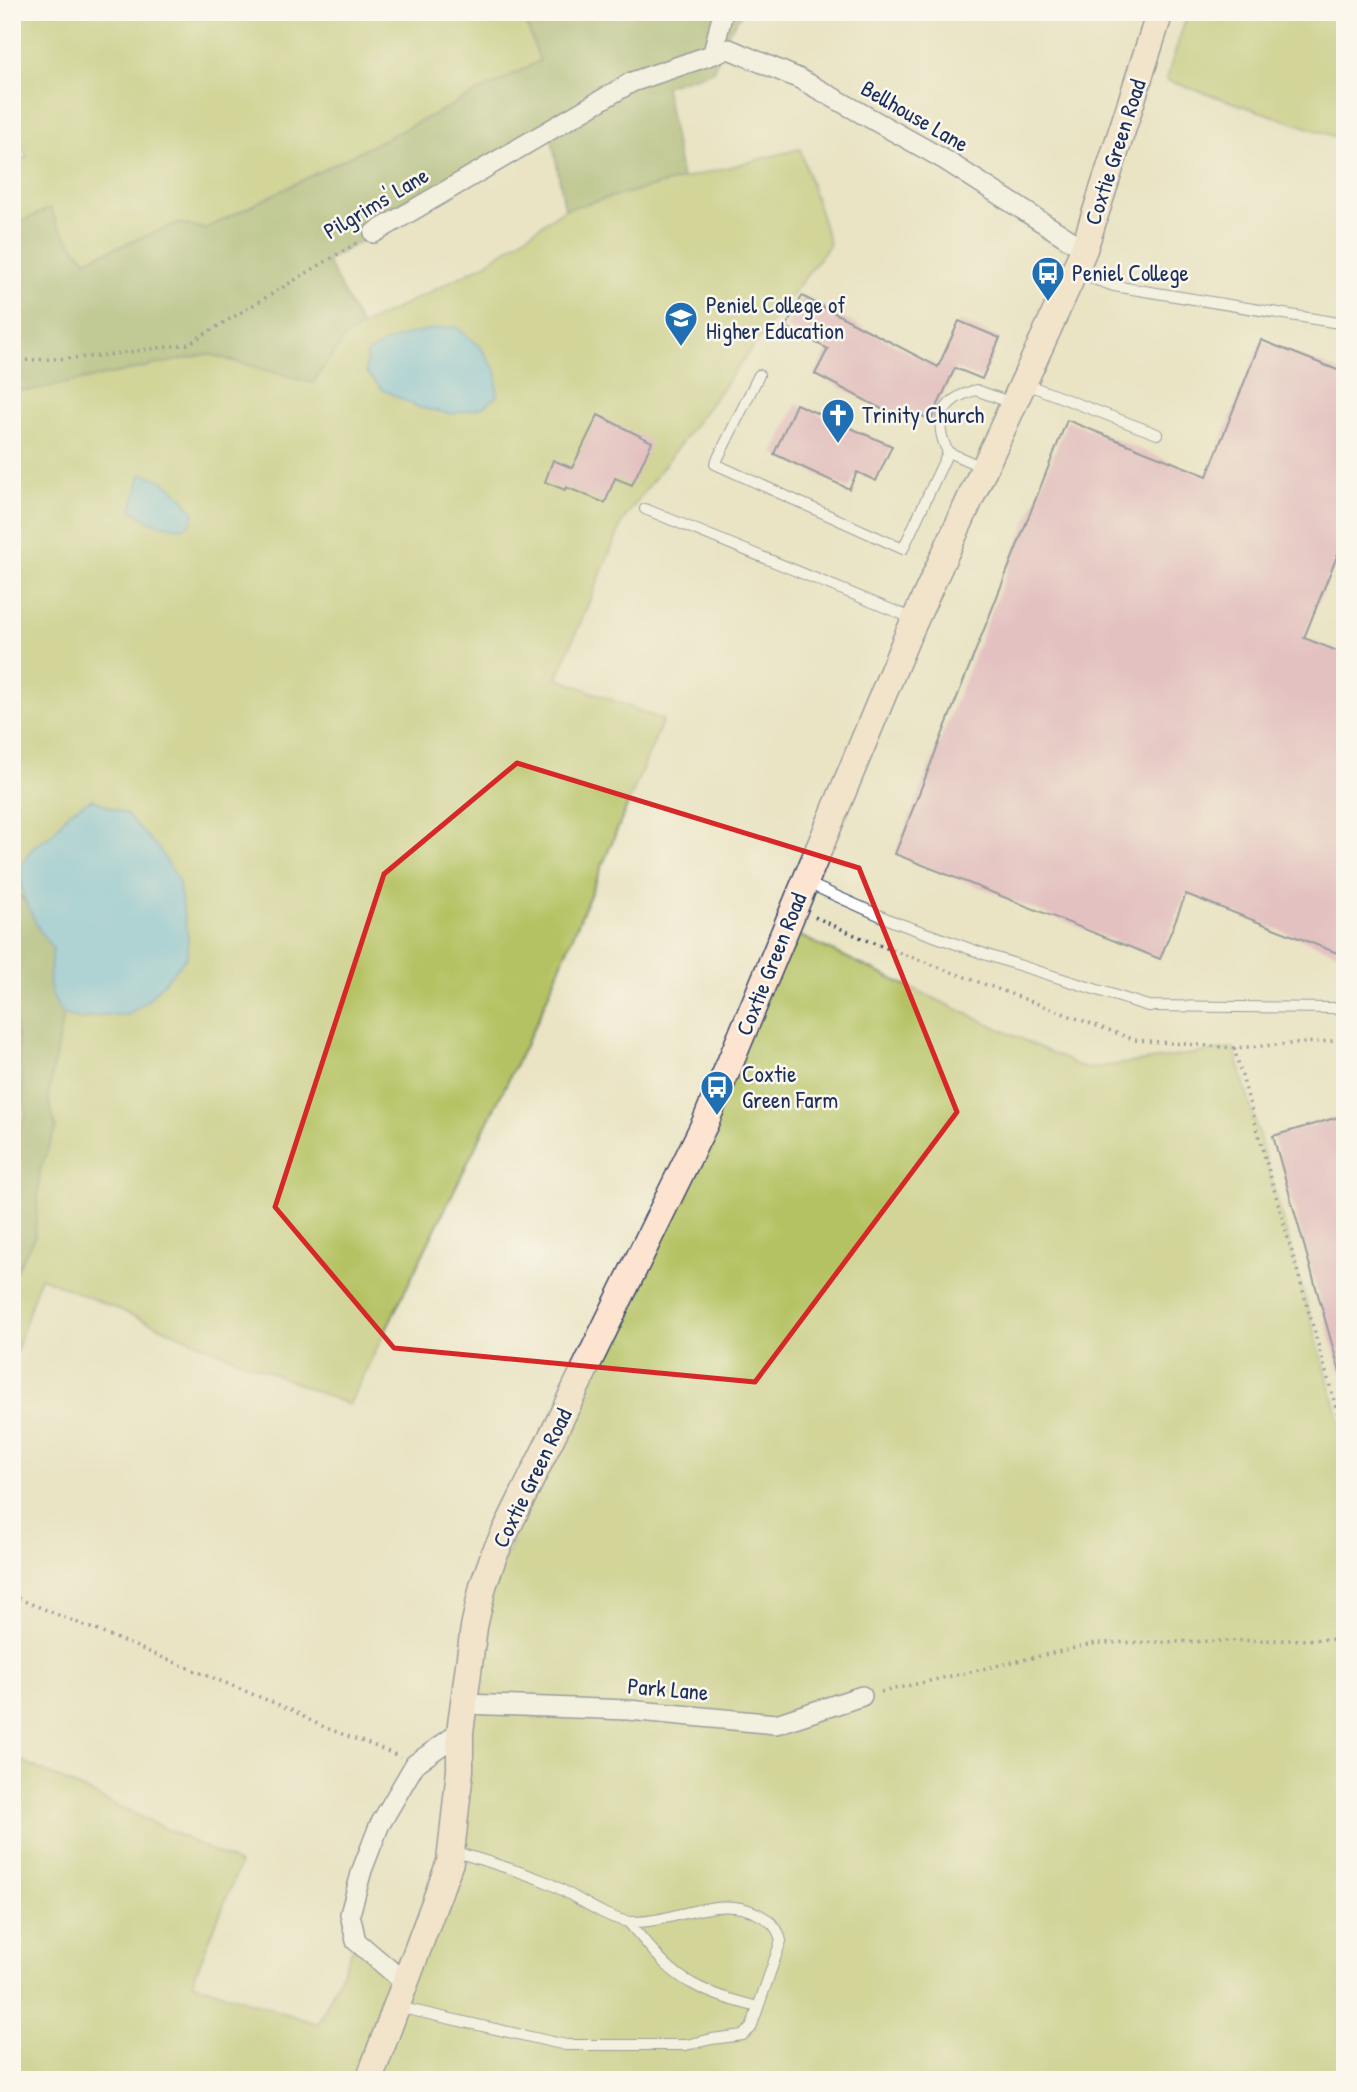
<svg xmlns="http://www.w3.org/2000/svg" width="1357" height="2092" font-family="'Patrick Hand',sans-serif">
<rect width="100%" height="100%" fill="#fbf7ec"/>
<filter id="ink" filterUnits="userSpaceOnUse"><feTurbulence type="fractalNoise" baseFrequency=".0143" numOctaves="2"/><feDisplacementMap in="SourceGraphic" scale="14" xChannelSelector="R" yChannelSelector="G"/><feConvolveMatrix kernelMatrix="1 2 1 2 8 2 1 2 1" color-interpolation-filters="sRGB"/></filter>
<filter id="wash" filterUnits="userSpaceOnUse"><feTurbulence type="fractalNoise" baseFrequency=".00686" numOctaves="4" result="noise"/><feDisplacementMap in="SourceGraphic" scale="28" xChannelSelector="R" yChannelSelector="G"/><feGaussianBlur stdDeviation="1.57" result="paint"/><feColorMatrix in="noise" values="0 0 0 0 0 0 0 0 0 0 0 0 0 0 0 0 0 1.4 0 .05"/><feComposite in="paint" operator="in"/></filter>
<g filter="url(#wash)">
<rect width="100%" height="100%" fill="#eae4c4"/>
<path fill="#b5c264" stroke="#687861" stroke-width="2" d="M12 12H522L540 61 205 229 178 223 85 260 59 228 50 209 12 226V165L27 157 12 122Z
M1188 12H1345V140L1166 80Z
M800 149 830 244 624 519 557 678 663 720 539 1017 349 1405 40 1277 12 1365V391L33 390 208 354 313 383 344 339 361 326 482 266 565 209Z
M785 929 1086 1069 1234 1048 1345 1439V2080H12V1756L240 1864 192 1983 318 2024 356 1941 404 1965 443 1846 474 1627Z"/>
<path fill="#90a85a" stroke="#566c5c" stroke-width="2" d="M522 12H743L728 33 713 71 665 86 682 179 565 209 550 129 327 261 361 326 343 339 313 383 208 354 33 390 12 391V226L50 208 59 228 86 260 178 223 205 229 540 61Z
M12 889C31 902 39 930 53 949 49 979 45 988 63 1015L48 1097 56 1128 40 1170 35 1236 17 1270 12 1255V1142H14L26 1116 12 991Z"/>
<path fill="#67bde4" stroke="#4176a1" stroke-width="2" d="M456 327 480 346 497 373V396L483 407 452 414 420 408 383 390 366 372 367 354C392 336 426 328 456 327Z
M141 474C166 478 180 492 194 513L191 523 182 528C163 525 146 523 132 509Z
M92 799 126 814 159 849 178 880 188 938 187 957 148 1000 128 1015H103L82 1019 63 1015C45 988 49 980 53 949L40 931 23 896 20 867 33 847 51 835 70 811Z"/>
<g id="blocks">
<path fill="#dd97bd" d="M802 296 938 367 959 321 1000 338 982 379 955 368 931 420 900 407 895 416 815 374 828 349 786 327Z
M1261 340 1345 373V536L1304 638 1345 654V956L1186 894 1160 959 895 854 1067 420 1207 476Z
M796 404 892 446 876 481 857 472 849 489 774 454Z
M598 415 652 442 632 485 615 478 605 503 566 487 565 490 545 482 553 460 572 468Z
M1345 1115V1371L1340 1372 1273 1136Z"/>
</g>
</g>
<g filter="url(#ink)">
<use href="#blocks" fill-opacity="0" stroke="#3a4a6d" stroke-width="2"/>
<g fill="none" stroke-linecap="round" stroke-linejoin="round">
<defs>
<path id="lane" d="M1074 272 1114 286 1345 324
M759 375 715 464 903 549 948 452 984 468
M1023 383 1157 434
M948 452C932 421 942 399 976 390L1012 403
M645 509 914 619
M805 882 892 921 990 956 1148 1006 1333 1008 1345 1012
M628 1922C646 1942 666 1970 691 1983 712 1995 735 2001 758 2007
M398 2007 566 2045H686L712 2039 743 2035 751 2028 781 1941C778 1927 771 1921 758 1914 717 1893 675 1923 632 1922 607 1921 569 1891 544 1881 514 1869 483 1860 452 1851"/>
<path id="street" d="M713 53 723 12
M374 233 632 82 729 49 800 79 945 160 1084 249
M465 1704 628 1710 776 1724 862 1696
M404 1982 356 1941 350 1914 362 1870 379 1826 415 1764 460 1732"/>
<path id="secondary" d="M369 2080 450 1862 460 1770V1732L474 1627 483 1586 494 1555 705 1123 907 637 1074 272 1084 249 1160 12"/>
</defs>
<use href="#lane" stroke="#3a4a6d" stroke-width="12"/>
<use href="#street" stroke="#3a4a6d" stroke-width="22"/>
<use href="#secondary" stroke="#3a4a6d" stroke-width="29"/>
<path stroke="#3a4a6d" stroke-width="3.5" stroke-dasharray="2 5" stroke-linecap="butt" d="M12 361 91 357 188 344 360 241
M815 917 868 941 1135 1040 1234 1048 1345 1040
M1234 1048 1345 1439
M12 1596 294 1711C326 1732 365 1740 400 1757
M881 1692 1097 1643 1345 1639"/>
<use href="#lane" stroke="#fff" stroke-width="10"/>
<use href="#street" stroke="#fff" stroke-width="19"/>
<use href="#secondary" stroke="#fde4d1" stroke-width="26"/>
</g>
</g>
<path d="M0 0H1357V2092H0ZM517 763 859 868 957 1112 755 1382 394 1348 275 1207 384 874Z" fill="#eae4c4" fill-opacity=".55" fill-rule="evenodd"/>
<path fill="none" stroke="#d62828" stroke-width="5" stroke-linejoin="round" d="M517 763 859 868 957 1112 755 1382 394 1348 275 1207 384 874Z"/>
<defs>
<symbol id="bus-pin" viewBox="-11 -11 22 30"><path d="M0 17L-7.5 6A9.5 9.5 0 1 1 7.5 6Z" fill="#1f6fb2" stroke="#fbf7ec"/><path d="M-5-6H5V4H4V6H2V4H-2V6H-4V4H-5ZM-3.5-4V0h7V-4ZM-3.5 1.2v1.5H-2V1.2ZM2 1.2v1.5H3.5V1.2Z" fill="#fff"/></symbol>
<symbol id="school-pin" viewBox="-11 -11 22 30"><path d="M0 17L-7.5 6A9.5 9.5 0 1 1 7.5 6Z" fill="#1f6fb2" stroke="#fbf7ec"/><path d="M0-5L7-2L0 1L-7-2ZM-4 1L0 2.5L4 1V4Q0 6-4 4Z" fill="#fff"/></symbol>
<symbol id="church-pin" viewBox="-11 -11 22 30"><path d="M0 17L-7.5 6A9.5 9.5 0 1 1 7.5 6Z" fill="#1f6fb2" stroke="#fbf7ec"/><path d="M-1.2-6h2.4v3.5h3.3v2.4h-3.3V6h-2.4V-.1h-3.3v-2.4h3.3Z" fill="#fff"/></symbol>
</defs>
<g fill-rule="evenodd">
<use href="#bus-pin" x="1029" y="254" width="38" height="52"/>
<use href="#school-pin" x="662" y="299" width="38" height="52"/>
<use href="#church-pin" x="819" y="396" width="38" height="52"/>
<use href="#bus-pin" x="698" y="1068" width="38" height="52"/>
</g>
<g text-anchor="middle" stroke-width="5" stroke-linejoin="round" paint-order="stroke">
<g font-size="23" fill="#1b2f5e" stroke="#fbf7ec">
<text transform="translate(915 116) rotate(30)" y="8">Bellhouse Lane</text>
<text transform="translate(1115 152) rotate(-72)" y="8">Coxtie Green Road</text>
<text transform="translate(376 203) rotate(-31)" y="8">Pilgrims' Lane</text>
<text transform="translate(771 964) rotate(-68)" y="8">Coxtie Green Road</text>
<text transform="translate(532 1478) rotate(-64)" y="8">Coxtie Green Road</text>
<text transform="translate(668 1689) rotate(5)" y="8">Park Lane</text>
</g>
<g font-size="23" fill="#1b2f5e" stroke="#fbf7ec" text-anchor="start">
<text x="1072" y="281">Peniel College</text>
<text x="706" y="313">Peniel College of<tspan x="706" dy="26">Higher Education</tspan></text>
<text x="862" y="423">Trinity Church</text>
<text x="742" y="1082">Coxtie<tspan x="742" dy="26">Green Farm</tspan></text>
</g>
</g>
<rect width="1357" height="2092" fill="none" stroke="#fbf7ec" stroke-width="42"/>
</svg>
